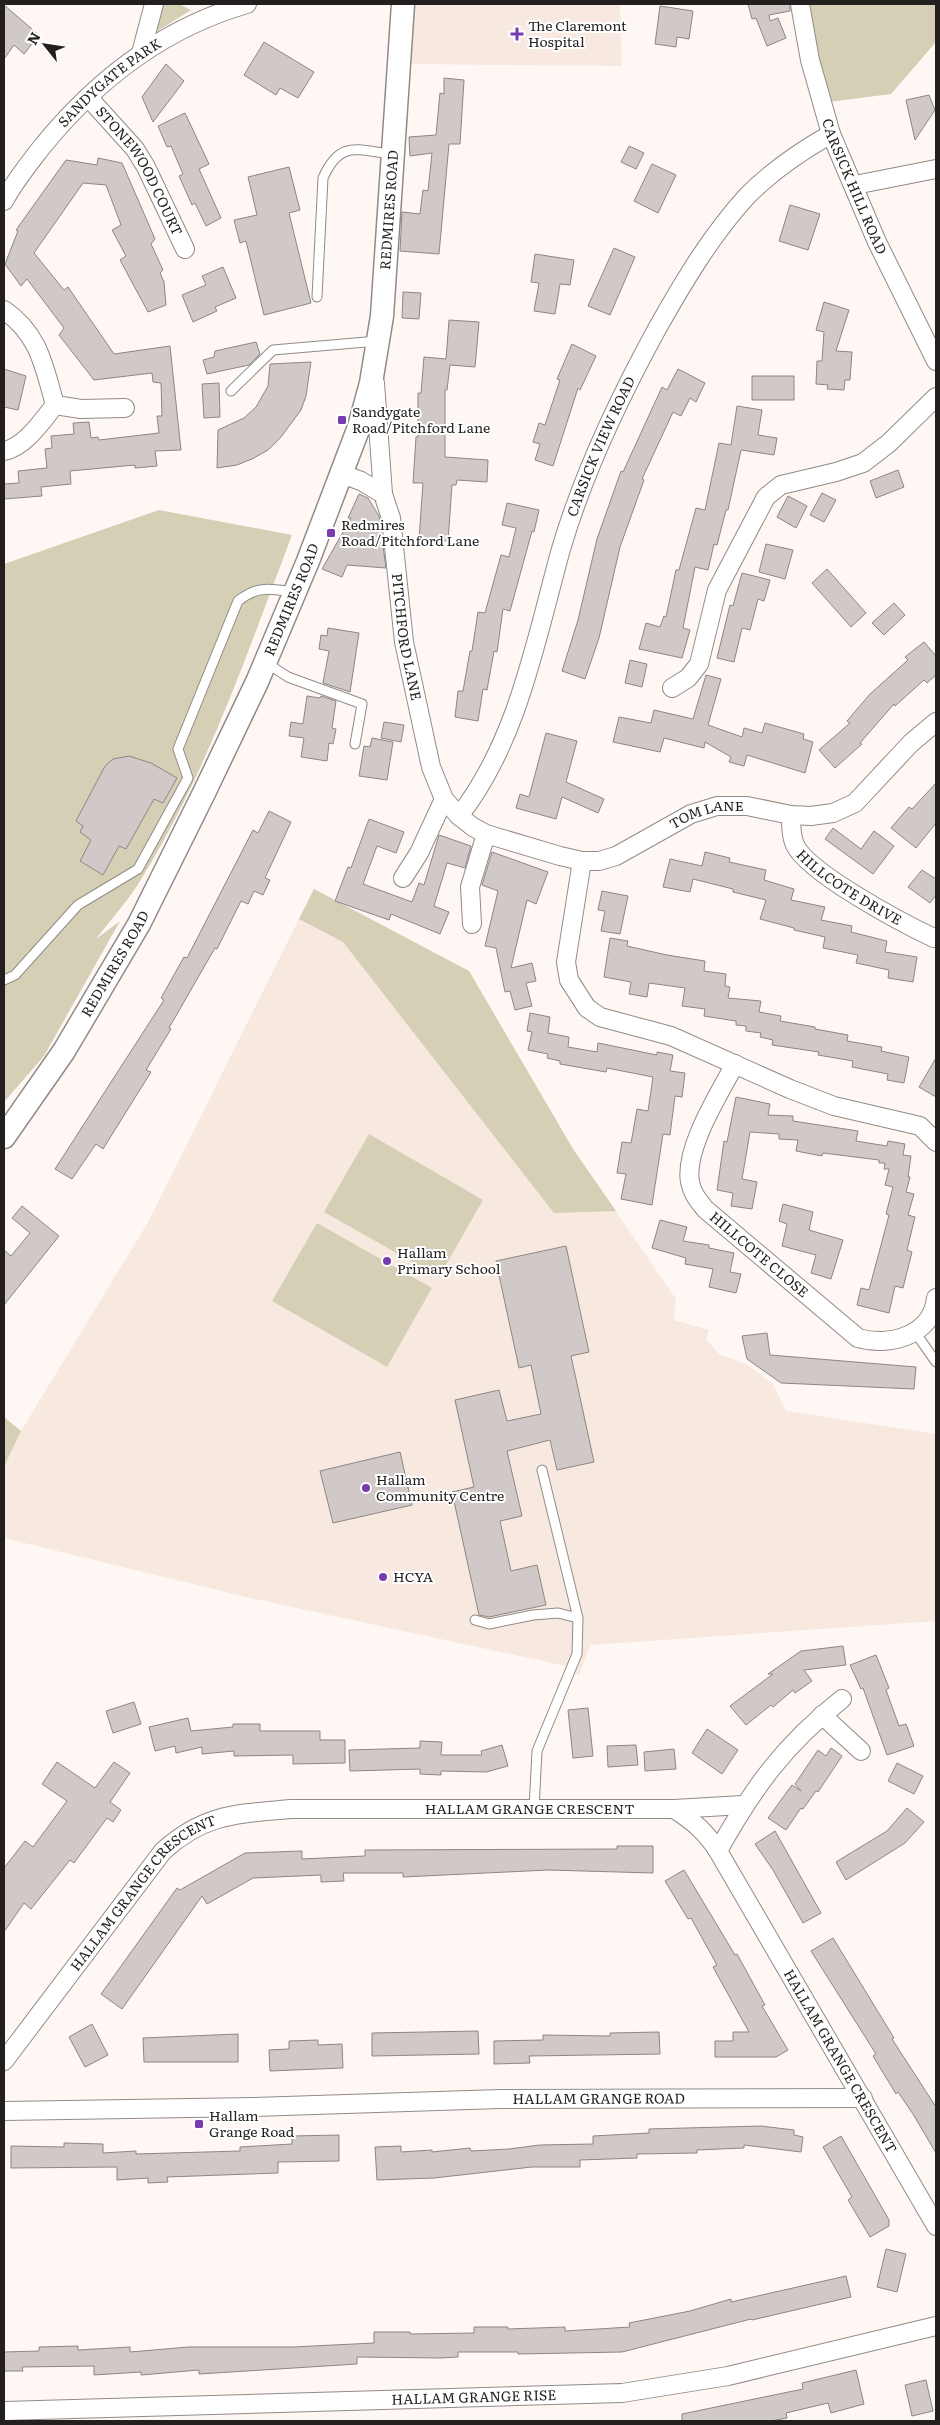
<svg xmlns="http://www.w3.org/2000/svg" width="940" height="2425" font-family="Literata,serif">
<rect width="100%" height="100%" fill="#fef7f3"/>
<path fill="#f7e9e0" d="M415 4H620L622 66 411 64Z
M314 889 469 971 573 1149 676 1299 674 1320 709 1330 706 1339 719 1354 748 1365 773 1384 786 1411 936 1434V1621L590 1645 579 1676 566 1666 250 1598 4 1538V1468L21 1431 147 1224Z"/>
<path fill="#d5d0b5" d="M161 4H179L191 10 156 32Z
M800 4H936V42L891 94 821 103Z
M159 510 292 535C248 651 207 772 142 878 129 900 111 919 96 939L120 921 44 1056 4 1102V564Z
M314 889 469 971 573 1149 616 1211 554 1213 343 942 299 919Z
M369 1134 483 1200 439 1277 324 1212Z
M317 1223 432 1288 387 1367 272 1301Z
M4 1417 21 1431 4 1467Z"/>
<path fill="#d0c9c7" stroke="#8d8684" d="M748 4H790V11L769 15 770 21 778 18 786 38 767 46 756 18 752 19Z
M4 5 39 35 24 54 14 45 4 59Z
M660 6 693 11 689 39 677 37 676 47 655 44Z
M264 42 314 72 298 98 280 88 276 95 244 75Z
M166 64 184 81 153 122 142 97Z
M444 78 464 80 460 144H449L439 254 400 251 402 212 420 214 423 190 428 191 432 153 410 156 409 137 436 135 440 93 444 94Z
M929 95 935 110 915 140 906 100Z
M185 113 209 164 199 169 221 218 206 226 195 203 192 205 179 176 183 174 171 146 167 147 158 126Z
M629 146 644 153 636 169 621 162Z
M98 158 122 163 155 239 151 244 163 270 160 273 164 282 166 305 148 312 120 260 126 256 112 230 121 225 106 185 83 183 34 253 64 290 68 287 114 354 170 346 181 450 155 451 157 466 135 468V465L70 471 71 484 41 487 42 496 4 499V484L19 483 18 471 47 468 45 449 52 448 51 436 74 434 73 423 89 422 91 438 98 437 99 440 159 433 157 416H162L161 383 153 382 152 373 94 380 59 335 64 328 27 279 21 286 5 264 18 231 16 230 66 160 97 165Z
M652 164 676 175 658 213 634 201Z
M289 167 300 210 289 213 311 303 264 315 246 241 240 243 234 220 257 215 248 177Z
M790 205 820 214 808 250 779 241Z
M614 248 635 257 610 315 588 306Z
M535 254 574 260 570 285 560 284 555 314 534 311 539 283 531 282Z
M223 267 236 298 215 307 217 311 193 322 182 295 206 285 202 276Z
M403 292 421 293 419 319 402 318Z
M824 302 849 310 836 351 852 352 850 380H845L844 390 827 389 828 385 816 384 817 361H822L824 332 816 330Z
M449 320 479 322 475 367 450 365 447 390H445V457L488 460 487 482 457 480 456 485H452L448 541 419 539 423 483H413L416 437H418V393H421L424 357 446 359Z
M256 342 260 354 249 365 207 374 203 360 214 357 215 351Z
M572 344 596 356 580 390 578 388 553 466 535 460 540 444 533 442 539 423 545 425 560 380 557 379Z
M311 362 306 396 301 410 281 437 268 450 252 459 237 465 217 468 218 430 244 418 256 407 268 386 270 364Z
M4 369 26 376 18 410 4 407Z
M678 369 705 383 696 402 690 398 681 416 673 412 642 479 644 480 620 547 599 638 585 679 562 671 578 620 597 539 621 471 623 472 662 387 667 390Z
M752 376H794V400H752Z
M219 383 220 417 204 418 202 384Z
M737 406 762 410 758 435 777 438 774 455 741 450 728 510H726L717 545 714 544 708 570 695 567 683 628 690 630 682 658 639 649 646 623 660 627 664 616 666 617 676 570H679L696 508 705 510 719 443 731 445Z
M898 470 904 487 876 498 870 481Z
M822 493 836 500 824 522 810 515Z
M359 494 368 498 379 516 386 568 347 565 342 577 322 569 351 518H348Z
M788 496 807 506 796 528 777 517Z
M507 503 539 510 534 532 532 531 510 611 503 609 497 652 494 651 487 690 483 689 478 721 455 717 458 691H463L470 651H472L478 612 485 613 501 555 509 557 516 528 502 525Z
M766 544 793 550 785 579 759 572Z
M827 569 866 613 851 627 812 583Z
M742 573 770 580 764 601 758 599 750 630 742 628 734 662 717 658 730 605 733 606Z
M894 603 905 615 884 635 872 623Z
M328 628 359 633 350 692 323 683 329 651 319 649 321 635 327 636Z
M924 642 936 656V675L927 683 924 680 895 706 894 704 860 743 862 744 835 768 819 750 850 723 847 721 870 694 908 660 905 657Z
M630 660 647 664 642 687 625 683Z
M706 675 721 679 708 725 742 737 744 728 762 733 765 723 804 734 803 739 813 742 805 773 747 755 744 766 729 762 731 757 705 742 704 748 664 738 660 752 613 742 619 717 651 723 654 710 693 719Z
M307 696 320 698 321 696 336 701 332 728 336 729 333 744 329 743 327 761 301 757 304 738 289 736 291 722 303 724Z
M384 722 404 725 401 742 381 738Z
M546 733 577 741 566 782 604 799 598 813 562 797 556 819 516 808 520 794 529 797Z
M372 738 393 742 387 780 359 776 364 746 370 747Z
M129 756 151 763 177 778 163 803 154 799 126 849 119 846 103 875 80 861 91 840 80 832 83 826 76 821 105 766 113 759Z
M936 783V823L916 848 891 828 909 807 912 809Z
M269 811 291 822 265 878 270 880 263 895 254 891 248 904 241 901 217 949 215 948 169 1028 171 1029 146 1070 151 1072 103 1149 96 1144 72 1179 55 1169 164 1000 161 998 184 957 187 958 253 830 258 833Z
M369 819 404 832 396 853 377 846 363 884 412 902 419 883 424 885 439 835 471 846 465 868 447 863 434 906 449 912 440 934 391 914 389 920 335 901 348 867 351 868Z
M833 828 861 849 874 831 894 846 873 874 825 839Z
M492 852 548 872 536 904 527 900 511 968 532 963 536 981 526 983 532 1006 515 1010 510 991 505 992 496 948 485 946 498 891 482 885Z
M705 852 730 858 729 862 766 870 764 880 794 889 791 900 825 907 821 920 852 926 851 932 887 941 885 952 917 957 913 982 888 978 889 970 856 963 858 955 823 948 825 937 794 930V928L760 919 766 900 733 892V889L693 879 690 892 663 887 670 859 702 866Z
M922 870 936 879V895L930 903 908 887Z
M602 891 628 896 620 934 601 931 605 911 598 910Z
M610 938 628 941 627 946 667 955 705 961 704 971 726 974 725 986 730 987 728 998 761 1001 759 1012 781 1016 780 1021 815 1027V1029L848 1035 847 1041 882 1047 881 1051 909 1057 904 1083 887 1080 888 1074 852 1067 853 1061 818 1055 819 1052 772 1045 773 1040 760 1037 761 1033 746 1031V1026L736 1025V1021L704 1016 705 1009 682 1006 685 988 649 983 647 997 629 994 631 982 604 977Z
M530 1013 550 1017 548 1033 569 1037 568 1047 597 1052 598 1043 657 1055V1052L673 1055 670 1071 685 1073 682 1097 675 1096 670 1135 663 1134 652 1205 621 1199 626 1174 617 1173 622 1142 631 1143 637 1109 648 1111 653 1077 607 1068 606 1072 560 1064V1061L547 1058 548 1054 528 1050 532 1032 527 1031Z
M936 1058V1097L919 1087Z
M736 1097 770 1104 768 1115 793 1116V1121L858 1131 856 1141 887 1146 888 1141 905 1144 903 1155 911 1156 908 1177H910L906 1192 914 1194 908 1215 915 1217 907 1250 912 1252 903 1288 895 1286 889 1313 857 1305 861 1288 869 1290 889 1215 886 1214 893 1187 885 1185 889 1169H884L885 1163H879V1160L823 1153 822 1156 796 1151 798 1140 779 1139V1134L750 1132 742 1179 757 1182 752 1209 731 1206 733 1193 717 1190 724 1141 727 1142Z
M783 1204 813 1212 809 1230 843 1240 831 1279 811 1273 816 1255 782 1246 787 1224 779 1221Z
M22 1206 59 1236 4 1305V1250L11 1256 30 1233 12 1218Z
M660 1220 687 1227 683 1241 709 1245V1248L734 1253 730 1272 741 1274 736 1293 709 1287 713 1269 685 1264 686 1258 652 1248Z
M566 1246 589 1352 571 1356 594 1462 557 1470 550 1440 507 1451 522 1516 500 1521 511 1571 537 1565 546 1605 489 1617 479 1615 452 1492 474 1487 455 1400 499 1390 507 1421 541 1414 531 1365 519 1368 496 1261Z
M767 1333 770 1355 916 1367 914 1389 781 1383 747 1359 742 1336Z
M400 1452 412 1505 333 1523 320 1471Z
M843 1646 846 1665 804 1670 812 1681 795 1693 793 1690 773 1707 771 1705 746 1725 730 1706 773 1674H768L801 1651Z
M876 1655 889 1688 886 1690 899 1726 906 1724 914 1746 887 1755 863 1688 861 1689 850 1665Z
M134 1702 141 1724 113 1733 106 1711Z
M588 1708 593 1756 573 1758 568 1710Z
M188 1718 191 1731 233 1727V1724H260V1731H320V1740H345V1763L293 1764V1755L234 1756V1751L202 1754V1747L176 1753 175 1746 155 1751 149 1727Z
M707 1729 738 1750 722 1774 692 1753Z
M420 1741 442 1742 441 1755H482L481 1751 502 1745 508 1766 486 1772 441 1771V1775L420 1774V1769L350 1771 349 1750 420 1748Z
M636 1745 638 1765 608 1767 607 1746Z
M831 1748 842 1756 818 1792 816 1791 803 1809 801 1808 786 1830 768 1818 792 1785 801 1791 795 1784 818 1750 826 1756Z
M674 1749 676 1769 645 1771 644 1752Z
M57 1762 95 1788 114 1762 130 1773 110 1802 121 1810 113 1822 107 1818 74 1863 70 1860 31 1909 24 1903 4 1932V1868L25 1841 33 1847 67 1801 42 1784Z
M897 1763 923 1776 914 1794 888 1781Z
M907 1808 924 1822 905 1843 846 1880 836 1862 887 1831Z
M775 1831 821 1913 803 1923 773 1870 755 1844Z
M617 1846H653V1873L548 1870 403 1877V1873H343L344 1881 321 1882V1875L253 1878 207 1904 202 1896 122 2009 101 1994 177 1888 180 1890 245 1853 302 1851V1859L365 1856V1850L617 1849Z
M684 1870 735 1955 737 1954 765 2005 762 2006 788 2050 776 2057H715V2041H733V2032H749L713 1967 717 1965 691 1918 688 1919 665 1881Z
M833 1938 894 2038 892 2039 936 2107V2153L913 2114 898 2092 896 2094 873 2056 876 2054 811 1951Z
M92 2024 108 2055 85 2067 69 2037Z
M478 2031 479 2054 372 2056V2033Z
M659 2032 660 2054 529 2056 530 2063 494 2064V2041L543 2040V2035L610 2036V2033Z
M238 2034V2062H144L143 2038Z
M318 2040V2045L342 2044 343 2068 270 2071 269 2050 289 2049V2041Z
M761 2126 794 2130V2135L803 2137 801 2152 744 2145V2148L697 2150V2153L637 2154V2158L580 2160V2167H532L434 2178 377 2180 375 2147 401 2146V2152L432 2150V2152L470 2148 471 2151 509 2149 540 2145 593 2144V2136L649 2133V2129Z
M339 2135V2161L278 2162V2173L167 2177 168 2182 148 2183V2178L117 2180V2167L11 2168V2146L64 2147V2143L103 2144V2153L136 2151V2154L240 2151V2147L292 2144V2136Z
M841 2136 889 2220V2226L870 2237 848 2200 852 2197 823 2147Z
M886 2249 906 2254 897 2292 877 2287Z
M846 2276 851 2297 752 2320 751 2319 622 2352 518 2354V2352H458V2357L441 2358 357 2357V2364L199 2374V2370L141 2375V2372L94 2375V2366L22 2367 23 2371H4V2352L39 2351V2347L78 2346V2350L130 2347V2352L189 2347H293L374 2343V2332H410V2334L474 2333V2327H508V2329L565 2327V2331L630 2327 629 2323 690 2311 731 2299V2302Z
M856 2370 864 2404 831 2413 828 2403 786 2413 787 2418 771 2421H682V2414L803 2389 802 2383Z
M926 2380 933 2411 912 2416 905 2385Z"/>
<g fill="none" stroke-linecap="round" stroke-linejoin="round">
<defs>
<path id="service" d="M317 297 323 178C340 140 356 150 391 154
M231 391 273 350 378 341
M265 662 288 677 362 704 355 744
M4 980 15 975 78 905 138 869 188 778 178 749 238 601C258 585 270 589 294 592
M915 1332 936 1362
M475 1620 489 1624 533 1615 558 1613 578 1618
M534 1809 537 1751 577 1654 578 1618 542 1470"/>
<g id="minor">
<path id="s1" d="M800 4 810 60 831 134 877 242 936 361"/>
<path d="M141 53 154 4"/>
<path id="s2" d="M88 97 135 149 146 167 185 249"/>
<path d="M855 185 936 169"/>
<path id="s3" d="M4 201C14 182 28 165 41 148 96 80 163 28 247 4"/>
<path d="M4 310C39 334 44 366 55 405L81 409 125 408"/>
<path d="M375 383 383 494"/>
<path d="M4 451C25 447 42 421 55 405"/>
<path id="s4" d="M342 474 361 481 383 494 391 518 404 642 431 767 444 799 459 816 473 827 486 834 560 856 582 861H599L616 856 691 814 717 806H747L791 815 811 816 833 813 855 803 911 743 936 722"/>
<path d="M672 688 688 678 699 664 717 590 766 497 781 485 836 472 863 463 889 443 936 397"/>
<path id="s5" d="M791 815C791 825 791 836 795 845 808 873 904 924 934 938"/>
<path id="s6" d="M459 816C518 741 536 639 561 549 584 471 619 398 658 327 684 281 712 234 748 195 773 170 801 151 831 134"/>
<path d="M582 861 566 962 569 980 587 1008 600 1017 671 1036 790 1089 834 1106 920 1126 936 1142"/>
<path d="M403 878 419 853 444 799"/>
<path d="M472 924 470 887 486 834"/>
<path id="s7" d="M735 1064C719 1094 684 1149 690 1182 692 1193 698 1200 705 1209L858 1338C889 1347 932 1336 936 1298"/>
<path d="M822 1715 861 1751"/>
<path d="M674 1809 743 1805"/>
<path d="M718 1851C753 1788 784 1745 842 1699"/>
<path id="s8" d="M4 2061 163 1851C205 1813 238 1814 291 1809H674C693 1821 706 1832 718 1851L936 2226"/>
<path id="s9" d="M4 2111 253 2107 500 2099 863 2098"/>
<path id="s10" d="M4 2411 622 2393 728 2376 936 2326"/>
</g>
<g id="tertiary">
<path id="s11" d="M4 1137 64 1051 139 924 203 795 257 682 308 561 359 427 371 383 382 316 403 4"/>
</g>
</defs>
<use href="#service" stroke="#918b87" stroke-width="11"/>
<use href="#minor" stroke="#918b87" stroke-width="20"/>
<use href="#tertiary" stroke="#918b87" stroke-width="25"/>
<use href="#service" stroke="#fff" stroke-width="9"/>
<use href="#minor" stroke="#fff" stroke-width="18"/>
<use href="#tertiary" stroke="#fff" stroke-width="22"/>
</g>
<g fill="#783cb2" stroke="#fff" stroke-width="2">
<path d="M514.5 26.5h5v5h5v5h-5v5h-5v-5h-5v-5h5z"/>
<rect x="337" y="415" width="10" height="10" rx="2.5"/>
<rect x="326" y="528" width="10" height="10" rx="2.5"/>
<circle cx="387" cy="1261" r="5"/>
<circle cx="366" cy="1488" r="5"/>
<circle cx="383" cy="1577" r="5"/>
<rect x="194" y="2119" width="10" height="10" rx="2.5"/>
</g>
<g text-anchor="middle" stroke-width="4" stroke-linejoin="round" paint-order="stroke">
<g font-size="14" fill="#221f1e" stroke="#fff" text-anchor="start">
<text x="528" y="31">The Claremont<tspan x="528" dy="16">Hospital</tspan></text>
<text x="352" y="417">Sandygate<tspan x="352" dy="16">Road/Pitchford Lane</tspan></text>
<text x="341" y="530">Redmires<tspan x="341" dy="16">Road/Pitchford Lane</tspan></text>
<text x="397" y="1258">Hallam<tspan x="397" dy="16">Primary School</tspan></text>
<text x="376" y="1485">Hallam<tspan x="376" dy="16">Community Centre</tspan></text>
<text x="393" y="1582">HCYA</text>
<text x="209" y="2121">Hallam<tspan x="209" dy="16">Grange Road</tspan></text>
</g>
<g font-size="14" fill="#221f1e" stroke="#fff">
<text dy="5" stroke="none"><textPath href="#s3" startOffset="160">SANDYGATE PARK</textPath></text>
<text dy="5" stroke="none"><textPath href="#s2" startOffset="91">STONEWOOD COURT</textPath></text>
<text dy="5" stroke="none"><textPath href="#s1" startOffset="191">CARSICK HILL ROAD</textPath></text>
<text dy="5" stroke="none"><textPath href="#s11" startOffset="1016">REDMIRES ROAD</textPath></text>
<text dy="5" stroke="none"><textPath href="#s6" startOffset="398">CARSICK VIEW ROAD</textPath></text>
<text dy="5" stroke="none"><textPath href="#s11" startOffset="611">REDMIRES ROAD</textPath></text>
<text dy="5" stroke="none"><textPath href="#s4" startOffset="191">PITCHFORD LANE</textPath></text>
<text dy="5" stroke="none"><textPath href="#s4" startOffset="649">TOM LANE</textPath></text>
<text dy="5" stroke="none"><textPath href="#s5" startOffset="100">HILLCOTE DRIVE</textPath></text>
<text dy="5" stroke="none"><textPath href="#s11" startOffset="206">REDMIRES ROAD</textPath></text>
<text dy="5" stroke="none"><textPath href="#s7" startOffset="230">HILLCOTE CLOSE</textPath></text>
<text dy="5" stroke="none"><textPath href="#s8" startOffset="640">HALLAM GRANGE CRESCENT</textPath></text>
<text dy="5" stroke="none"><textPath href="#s8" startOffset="220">HALLAM GRANGE CRESCENT</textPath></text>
<text dy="5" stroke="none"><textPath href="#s8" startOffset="1089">HALLAM GRANGE CRESCENT</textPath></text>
<text dy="5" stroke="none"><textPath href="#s9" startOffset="595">HALLAM GRANGE ROAD</textPath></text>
<text dy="5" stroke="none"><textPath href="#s10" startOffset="470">HALLAM GRANGE RISE</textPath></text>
</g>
</g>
<rect width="940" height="2425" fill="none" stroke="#221f1e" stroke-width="10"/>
<g transform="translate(45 45) rotate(300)" stroke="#ffffff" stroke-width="4" paint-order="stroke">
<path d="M0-4L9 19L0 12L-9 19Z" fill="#221f1e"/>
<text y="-8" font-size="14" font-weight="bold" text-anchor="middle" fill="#221f1e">N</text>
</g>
</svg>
